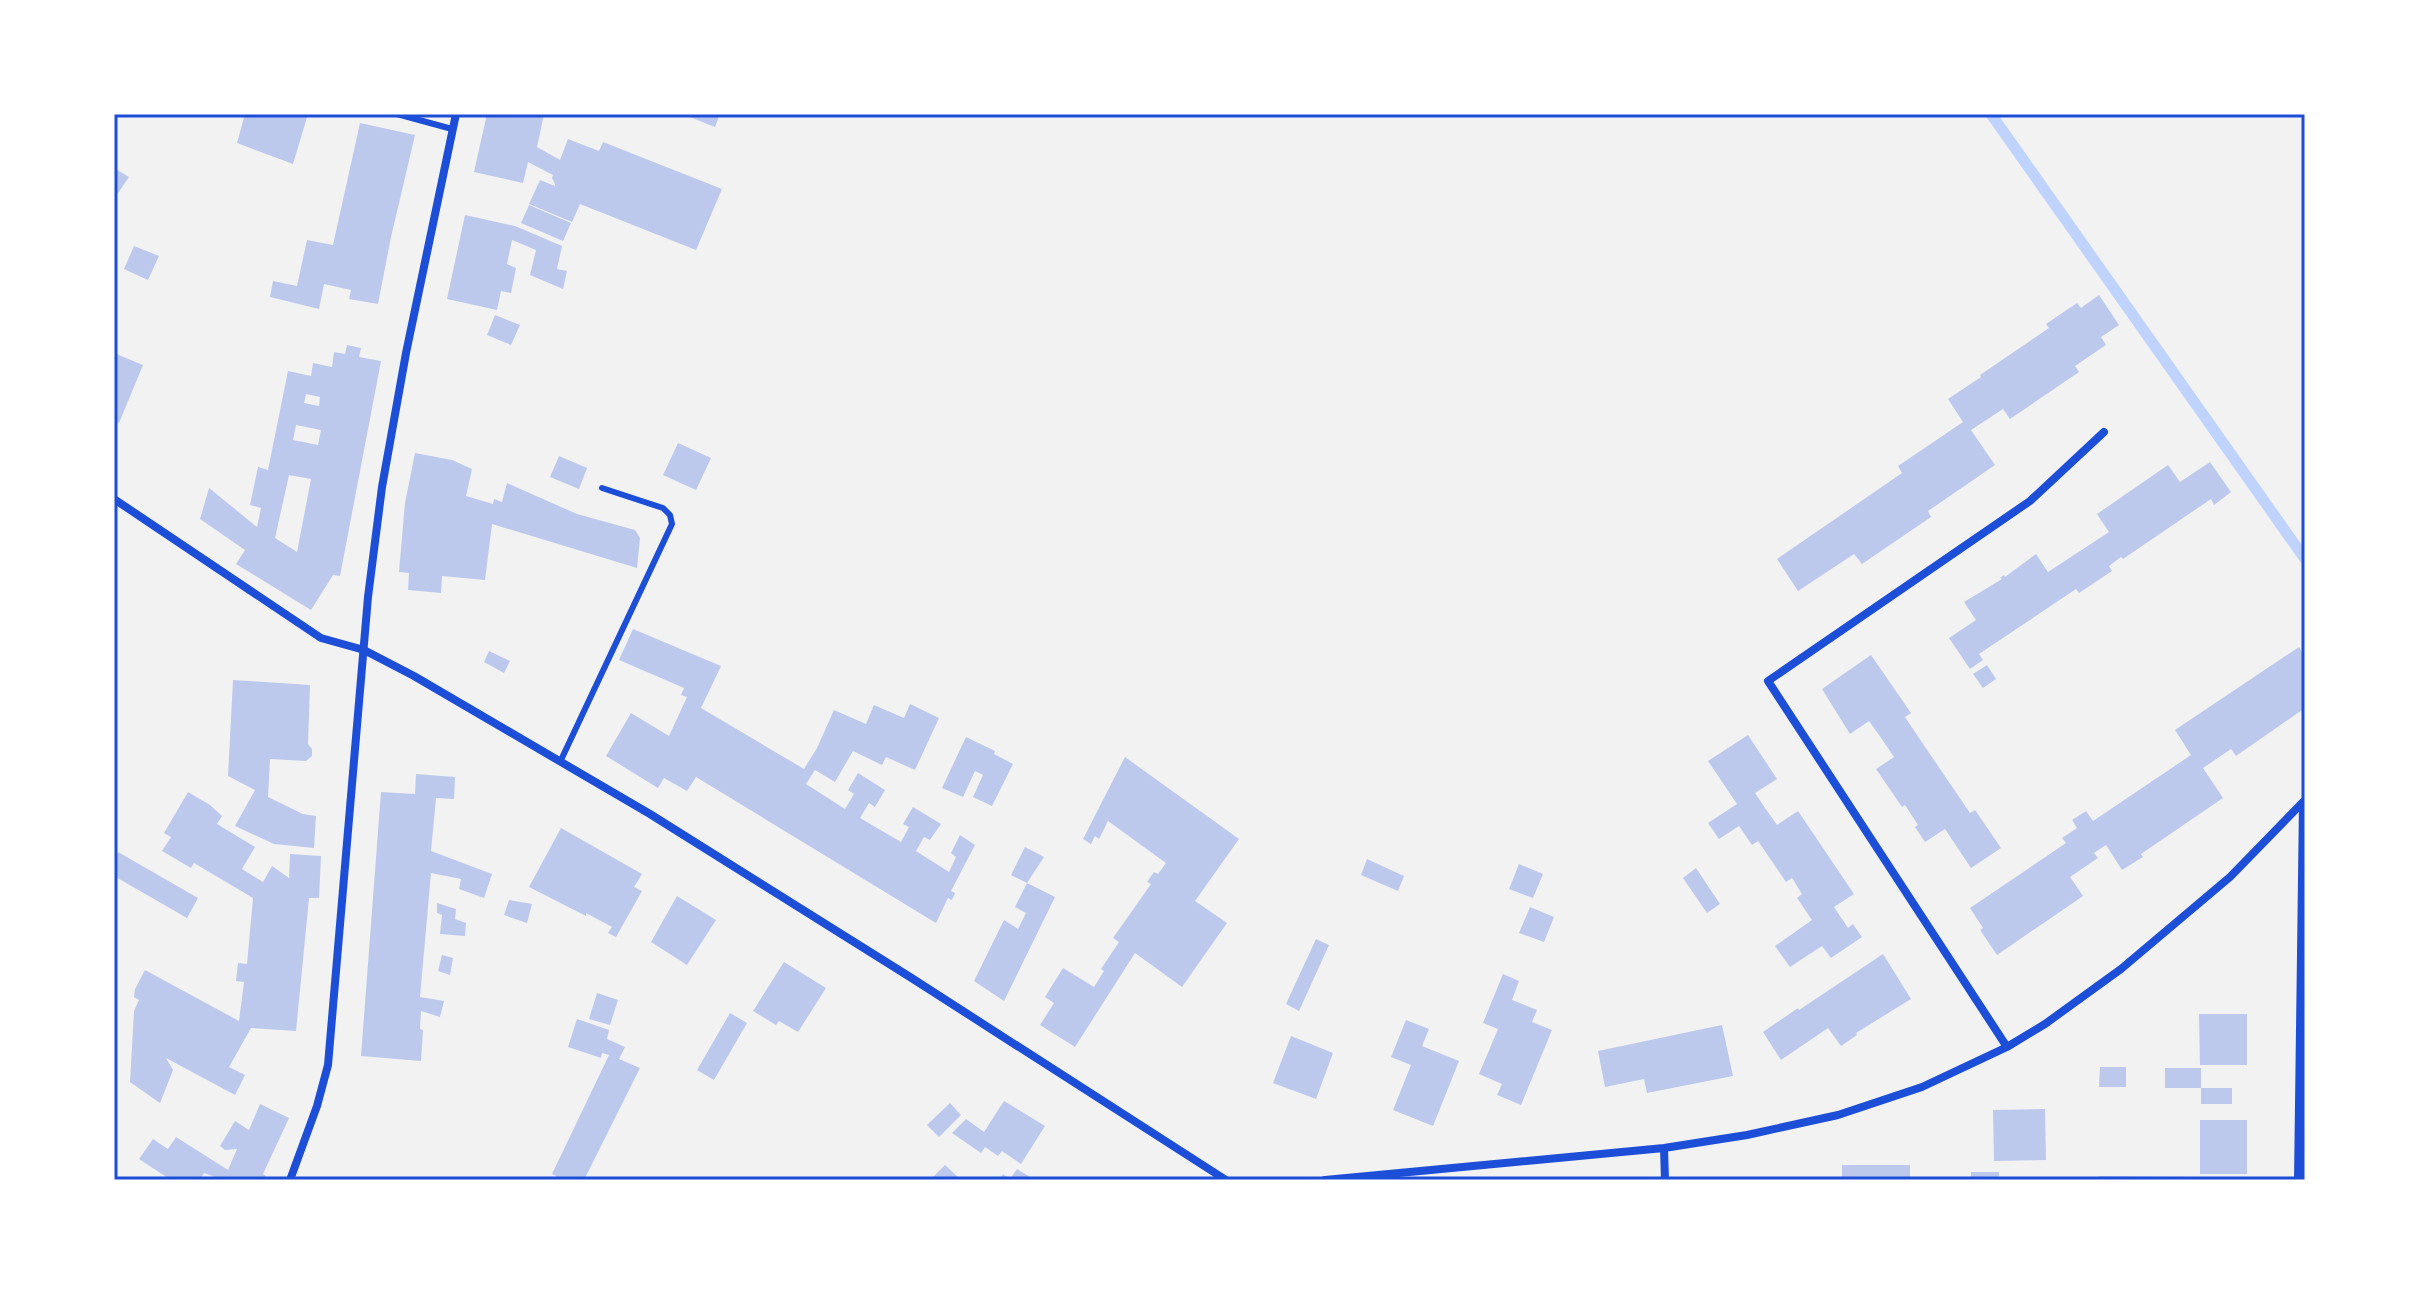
<svg xmlns="http://www.w3.org/2000/svg" width="2419" height="1294" font-family="'Sofia Sans Condensed',sans-serif">
<rect width="100%" height="100%" fill="#f2f2f2"/>
<g fill="none" stroke-linecap="round" stroke-linejoin="round">
<path stroke="#bfd3fe" stroke-width="11" d="M1991 114 2305 559"/>
</g>
<path fill="#bdc9ec" fill-rule="evenodd" d="M245 114H308L293 164 237 143Z
M487 114H544L537 147 560 160 568 139 599 151 603 142 722 189 696 250 580 204 572 222 529 204 540 180 555 186V184L552 178 553 175 528 162 523 183 474 172Z
M682 114H720L715 127Z
M360 123 415 135 391 237 378 304 349 299 351 290 324 284 319 309 270 297 273 281 297 286 307 240 333 245Z
M114 168 129 177 114 199Z
M529 205 571 223 563 241 521 223Z
M465 215 515 226 562 246 557 269 567 271 563 289 530 275 536 250 512 240 507 264 516 268 511 293 501 291 497 310 447 299Z
M134 246 159 256 148 280 124 269Z
M2099 295 2119 325 2101 337 2106 345 2075 366 2079 372 2010 419 2003 409 1971 430 1995 465 1928 511 1931 517 1862 564 1854 554 1798 591 1777 559 1902 473 1898 466 1963 422 1948 399 1981 377 1980 375 2049 328 2046 324 2077 303 2081 308Z
M495 315 520 325 511 345 487 335Z
M347 345 361 348 359 357 381 361 340 576 333 575 311 610 236 564 245 550 200 519 209 488 257 527 261 508 250 505 258 467 268 470 288 371 311 376 313 363 332 367 334 352 345 354ZM306 394 320 397 319 406 304 403ZM296 425 321 430 318 445 293 440ZM289 475 311 479 297 552 275 538Z
M114 353 143 365 119 423 114 421Z
M678 443 711 458 696 490 663 475Z
M415 453 452 460 472 469 466 496 493 504 494 499 502 502 507 483 577 514 635 530 640 538 637 568 492 524 485 580 442 576 441 593 408 590 409 573 399 572 405 503Z
M559 456 587 468 579 489 550 477Z
M2210 462 2231 492 2214 505 2211 499 2123 559 2121 557 2109 566 2112 571 2079 593 2076 589 1979 654 1983 660 1970 669 1949 638 1976 620 1964 602 2002 579 2000 578 2004 575 2005 577 2036 554 2048 572 2109 532 2097 514 2168 465 2180 482Z
M633 629 721 666 701 708 804 769 817 748 834 710 866 724 874 705 904 718 910 704 939 718 915 770 886 757 882 765 853 751 835 782 815 770 806 784 845 809 854 794 848 790 858 773 885 790 875 807 869 803 860 818 901 842 909 827 903 824 913 807 941 824 930 840 924 837 916 851 949 872 956 857 951 853 960 835 975 845 951 891 955 893 952 900 948 898 936 923 696 777 687 791 664 778 658 788 606 756 631 713 669 736 687 697 681 695 684 688 619 660Z
M2299 647 2305 657V708L2236 756 2231 749 2203 768 2223 798 2141 854 2143 857 2122 870 2106 845 2094 853 2098 858 2070 877 2083 896 1997 955 1980 930 1983 928 1970 908 2066 843 2062 838 2077 828 2072 820 2086 811 2093 821 2191 755 2175 730Z
M489 651 510 661 504 673 484 662Z
M1871 655 1911 713 1905 717 1919 738 1970 813 1975 810 2001 848 1971 868 1945 829 1925 842 1915 827 1918 825 1905 805 1902 807 1876 769 1894 757 1879 735 1869 721 1850 734 1822 689Z
M1987 665 1996 679 1983 688 1973 674Z
M233 680 310 685 308 744 312 749V756L306 761 270 759 268 797 303 814 316 816 314 848 274 844 235 826 255 790 228 776Z
M1748 735 1777 779 1755 793 1765 808 1777 825 1798 811 1854 894 1834 907 1848 928 1853 924 1862 937 1831 958 1822 946 1790 967 1775 946 1812 920 1797 898 1802 894 1792 878 1786 882 1758 841 1752 845 1739 826 1719 839 1708 823 1737 804 1708 761Z
M966 737 995 751 994 754 1013 764 992 806 973 797 983 775 975 771 963 797 942 788Z
M1125 757 1239 839 1195 901 1227 923 1182 987 1135 953 1075 1047 1040 1025 1054 1003 1045 997 1063 968 1094 987 1104 971 1101 969 1119 942 1113 938 1151 884 1147 882 1154 872 1158 874 1166 863 1108 821 1099 839 1095 836 1091 844 1083 839Z
M416 774 455 777 454 799 436 798 431 851 492 874 484 898 459 889 461 879 431 873 420 997 444 1001 440 1017 421 1011 420 1029 423 1030 421 1061 361 1056 381 792 415 794Z
M188 792 210 805 222 816 217 824 255 847 242 869 263 882 272 866 289 878 290 854 321 856 319 898H309L296 1031 251 1028 229 1067 245 1075 235 1095 166 1058 173 1070 160 1103 130 1082 134 1011 139 1000 134 997 135 989 145 970 239 1021 244 982 236 981 238 963 247 964 253 898 194 863 191 868 162 851 171 837 164 833Z
M561 828 642 874 634 887 642 891 616 937 608 933 612 927 586 913V916L529 887Z
M1025 847 1044 857 1027 883 1055 897 1004 1001 974 981 1004 920 1018 929 1026 913 1015 907 1027 883 1011 875Z
M118 852 198 898 187 918 114 876V858Z
M1367 859 1404 876 1398 891 1361 875Z
M1519 864 1543 874 1533 898 1509 889Z
M1696 868 1720 904 1707 913 1683 878Z
M677 896 716 920 687 965 651 942Z
M509 900 532 904 527 923 504 915Z
M437 903 456 909 455 919 466 923 465 936 440 934 442 915 437 913Z
M1530 907 1554 917 1544 942 1519 933Z
M1316 939 1329 945 1299 1011 1286 1004Z
M1883 954 1911 999 1856 1033 1857 1035 1841 1046 1828 1028 1781 1060 1763 1032 1798 1008 1799 1010Z
M442 955 453 958 450 975 438 971Z
M784 962 826 988 798 1032 779 1021 776 1025 753 1011Z
M1503 974 1519 981 1512 1000 1537 1010 1532 1022 1552 1030 1521 1105 1497 1095 1502 1084 1479 1074 1498 1029 1483 1023Z
M597 993 618 1000 610 1025 589 1019Z
M730 1013 747 1023 714 1080 697 1070Z
M2199 1014H2247V1065H2200Z
M577 1019 609 1030 607 1039 625 1047 619 1059 640 1068 584 1180H554L556 1176 552 1174 609 1055 602 1053 601 1058 568 1047Z
M1406 1020 1429 1029 1422 1046 1459 1061 1433 1126 1393 1110 1411 1065 1391 1057Z
M1722 1025 1733 1076 1647 1093 1644 1079 1605 1087 1598 1051Z
M1291 1036 1333 1053 1316 1099 1273 1083Z
M2100 1067H2126V1087H2099Z
M2165 1068H2201V1088H2165Z
M2201 1088H2232V1104H2201Z
M1004 1101 1045 1126 1021 1164 1002 1151 998 1156 985 1147 981 1153 952 1133 966 1119 984 1132Z
M950 1103 961 1115 939 1137 927 1125Z
M260 1104 289 1118 263 1174 266 1176 264 1180H213L215 1177 204 1173 200 1180H171L139 1159 153 1139 168 1149 176 1137 228 1170 237 1149 225 1150 220 1146 235 1121 249 1130Z
M2045 1109 2046 1160 1994 1161 1993 1110Z
M2200 1120H2247V1174H2200Z
M945 1165 961 1180H930Z
M1842 1165H1910V1180H1842Z
M1017 1169 1035 1180H999L1003 1174 1010 1179Z
M1971 1172H1999V1180H1971Z
M2099 1176 2195 1177V1180H2099Z"/>
<g fill="none" stroke-linecap="round" stroke-linejoin="round">
<path stroke="#1d4ed8" stroke-width="6" d="M397 114 452 129
M561 760 672 524 670 515 663 508 602 488"/>
<path stroke="#1d4ed8" stroke-width="8" d="M114 499 321 638 364 650 414 676 650 814 910 977 1226 1180
M2007 1047 1768 681 2030 501 2104 432
M1664 1148 1665 1180
M290 1180 317 1106 328 1065 368 597 382 487 406 353 456 114
M1325 1180 1664 1148 1747 1135 1838 1115 1922 1087 2007 1047 2045 1024 2121 969 2230 877 2303 802
M2298 1180 2303 803"/>
</g>
<rect width="2419" height="1294" fill="none" stroke="#ffffff" stroke-width="232"/>
<rect x="116" y="116" width="2187" height="1062" fill="none" stroke="#1d4ed8" stroke-width="3"/>
</svg>
